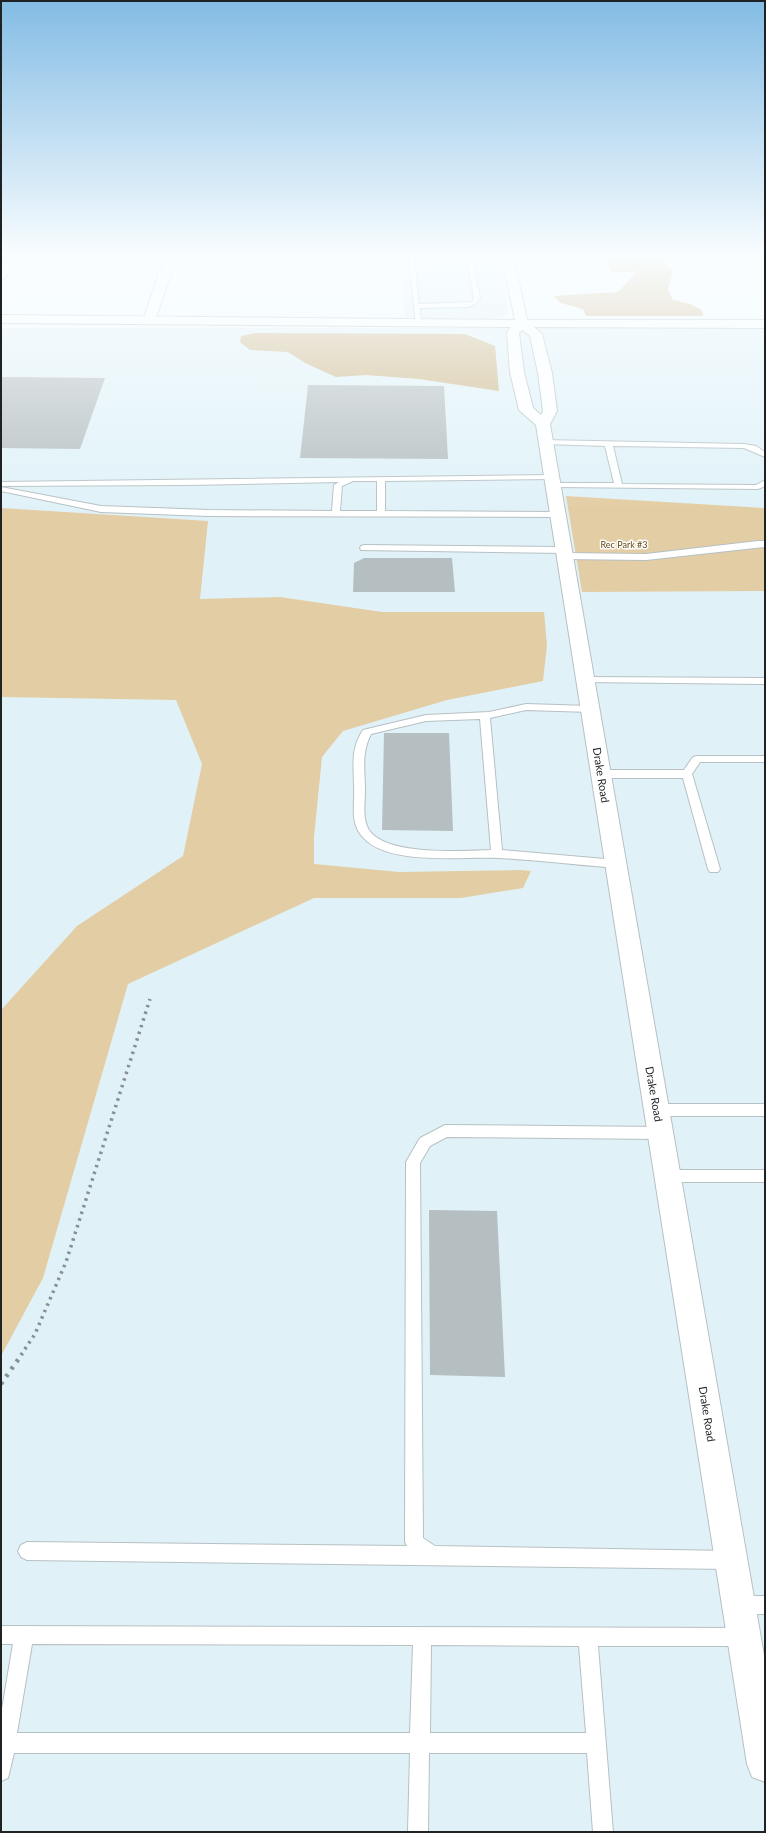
<svg xmlns="http://www.w3.org/2000/svg" width="766" height="1833" font-family="Lato,sans-serif">
<rect width="100%" height="100%" fill="#f2fbfe"/>
<path fill="#e0f2f8" d="M403 253H500L504 272 508 312 502 317 475 320 405 319Z
M1 328H765V1832H1Z"/>
<path fill="#e3cda4" d="M566 496 765 508V591L582 592Z
M1 508 208 521 200 599 280 597 382 612H544L547 645 543 681 447 700 343 731 322 757 314 837V864L399 872 521 870 531 871 523 888 461 898H314L128 984 43 1278 1 1356V1010L77 926 183 856 202 764 176 700 1 697Z"/>
<path fill="#ceb687" d="M612 253H713C699 263 676 252 659 256L673 271 668 289 673 300 690 304 702 310 703 316H586L583 309 561 303 554 296 618 292 638 271 613 273 607 264Z
M256 333 465 334 495 346 499 391 419 379 366 375 336 377 307 364 288 352 250 350 240 342 241 336Z"/>
<path fill="#b5bec1" d="M1 377 105 378 80 449 1 448Z
M308 385 444 386 448 459 300 458Z
M364 558H452L455 592H353L354 563Z
M384 733H449L453 831 382 830Z
M429 1210 497 1211 505 1377 430 1375Z"/>
<g fill="none" stroke-linecap="round" stroke-linejoin="round">
<defs>
<path id="lane" d="M408 253H414L419 304 472 302 474 298 465 253H471L480 298 476 304 468 307 420 308 421 323 416 324Z
M543 440 744 444 756 446 765 452V457L744 448 613 446 622 484 756 485 765 480V486L758 489 554 487H551V483H614L605 446 546 444 542 442Z
M552 475H555V479L385 481V511L561 512V516L558 517 209 516 101 512 1 491V487L101 506 209 510 332 511 334 485 339 482 188 485 3 486H1V482ZM353 481H377V511H340L342 486Z
M758 541H765V547L646 560 565 559 561 556 565 553 646 554Z
M364 545 564 547 568 550 564 553 361 550 360 548 361 546Z
M586 677 765 678V684L582 682 581 680 582 678Z
M526 704 590 706 595 709 590 712 526 710 490 718 502 850 616 860 620 861 622 864 620 867 616 868C577 865 537 860 498 858 462 856 385 867 361 835 350 821 355 804 354 788 354 765 350 750 363 730L426 715 489 712ZM480 719 491 850C462 851 386 856 369 830 362 818 365 803 365 791 365 769 361 754 371 734L426 721Z
M697 756H765V762H700L692 774 720 869 718 872H710L708 869 683 778H601L596 774 601 770H684L693 757Z
M657 1104H765V1116H657L652 1114 650 1110 652 1106Z
M445 1125 661 1127 666 1129 668 1133 666 1137 661 1139 447 1137 430 1146 420 1163 423 1538 435 1546 730 1551 736 1554 739 1560 736 1566 730 1569 27 1560 21 1557 18 1551 21 1545 27 1542 407 1546 405 1542 406 1162 420 1138Z
M668 1170H765V1182H668L663 1180 661 1176 663 1172Z
M740 1596H765V1614H740L734 1611 731 1605 734 1599Z
M1 1626 742 1628 748 1631 751 1637 748 1643 742 1646H598L613 1832H593L587 1753H429L428 1832H408L410 1753H14L8 1778 1 1781V1715L13 1644H1ZM32 1644 413 1645 410 1733H17ZM431 1645 579 1646 586 1733H430Z"/>
<path id="street" d="M9 253H21L5 278 1 280V267Z
M166 253H178L155 320 153 323H145L143 320Z
M318 253H330L326 268 322 269 316 266Z"/>
<path id="secondary" d="M501 253H513L527 320H765V328L534 327 542 334 552 373 557 411 550 424 765 1661V1782L752 1777 747 1764 536 425 519 410 510 372 507 332 511 327 1 323V315L515 320ZM522 330 530 336 538 373 543 411 541 415 533 408 524 372 519 333Z"/>
</defs>
<use href="#lane" stroke="#b7c0c3" stroke-width="2"/>
<use href="#street" stroke="#b7c0c3" stroke-width="2"/>
<use href="#secondary" stroke="#b7c0c3" stroke-width="2"/>
<use href="#lane" fill="#fff" fill-rule="evenodd"/>
<use href="#street" fill="#fff" fill-rule="evenodd"/>
<use href="#secondary" fill="#fff" fill-rule="evenodd"/>
<path stroke="#8a9092" stroke-width="3.5" stroke-dasharray="2.5 4.5" stroke-linecap="butt" d="M21 1355 35 1334 66 1262 150 999"/>
<path stroke="#8a9092" stroke-width="4.5" stroke-dasharray="3 6" stroke-linecap="butt" d="M1 1384 22 1354"/>
</g>
<linearGradient id="sky" x2="0" y2="1"><stop stop-color="#83bce4"/><stop offset="0.5" stop-color="#f9fdff"/><stop offset="1" stop-color="#f9fdff" stop-opacity="0"/></linearGradient>
<rect width="766" height="510" fill="url(#sky)"/>
<g text-anchor="middle" stroke-width="3" stroke-linejoin="round" paint-order="stroke">
<g font-size="9" fill="#61480f" stroke="#fff">
<text x="624" y="548">Rec Park #3</text>
</g>
<g font-size="11" fill="#1e2223" stroke="#fff">
<text transform="translate(601 775) rotate(81)" y="4">Drake Road</text>
<text transform="translate(654 1094) rotate(80)" y="4">Drake Road</text>
<text transform="translate(707 1414) rotate(81)" y="4">Drake Road</text>
</g>
</g>
<rect width="766" height="1833" fill="none" stroke="#1e2223" stroke-width="4"/>
</svg>
